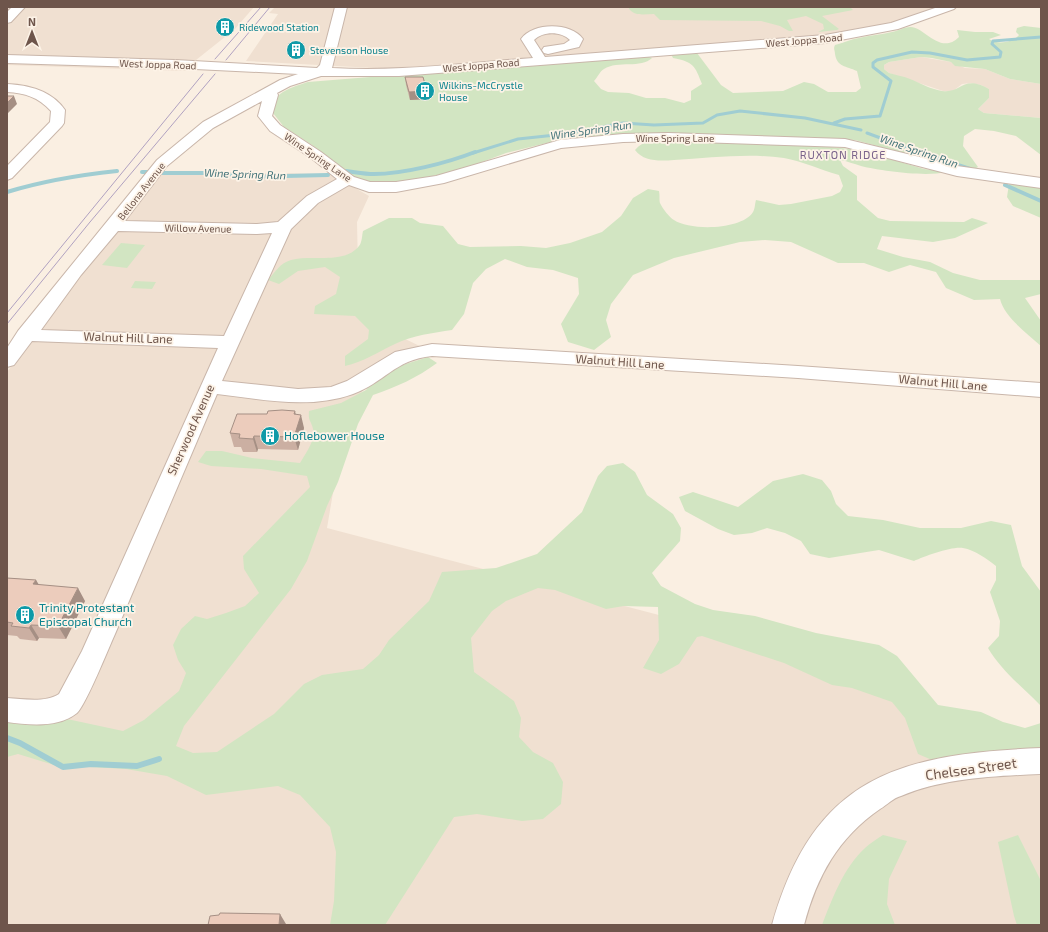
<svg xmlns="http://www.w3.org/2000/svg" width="1048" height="932" font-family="'Exo 2',sans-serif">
<rect width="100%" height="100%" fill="#faefe2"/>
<path fill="#f0e0d1" d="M7 7H254L235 29 196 60 186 71 7 65Z
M275 7H939L895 23 825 36 392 69 246 61 278 14 269 13Z
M921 57 951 62 965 68 985 69 1010 79 1041 84V118L984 113 978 109 989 98V89L981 85 971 83 962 84 953 91H943L889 73 884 69V65L889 62Z
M161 171 331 174 369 196 357 222 358 268 401 337 430 351 372 372 344 428 327 528 907 680 936 757 1041 750V925H7V372Z"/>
<path fill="#d2e5c2" d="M628 7H850L853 10 822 16 839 29 837 30 818 32 824 29 823 24 806 16 787 20 793 31H789L780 26 761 21 660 20 654 14C644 14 633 17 628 7Z
M1024 26 1041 28V84L1010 79 985 69 955 66 951 62 932 58 921 57 889 62 884 65V69L889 73C895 75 903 76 910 79 920 83 930 89 942 91 962 94 962 74 989 89V98L978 109 984 113 1041 118V155L1016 136 994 131 975 129 964 136 963 146 978 167 970 171 855 140 678 133 620 134 563 139 506 153 461 170 409 181 369 182 351 176 312 145 284 127 273 113C273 110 273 104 275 101 279 90 299 85 308 82L644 55 652 58C641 69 618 60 604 69 600 71 597 78 594 81L601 89 608 92 629 93 646 98H665L684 103 691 100V91L702 84C695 66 694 62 673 58L671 54 697 53 721 85 733 93 783 91 804 82 814 84 828 92H856L861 88 857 71C846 66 837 67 835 54 835 50 833 49 835 45 843 43 851 39 859 38 870 35 881 35 892 32 898 31 904 27 910 27 924 26 940 56 959 37L957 30 975 32H993L1001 35 989 39C997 45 1012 43 1019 35L1016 32 1017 28Z
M667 139 710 143H791L860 150 924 169 946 172C926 177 881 171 861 166 854 164 847 161 840 160L843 166 857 176V200L878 218 890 221 964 222 972 218 988 223 955 238 933 242 882 236 877 249 903 257 930 262 953 273 980 280H1041V294L1025 298 1041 321V346C1027 333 1005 318 1000 299L974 300 946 288 936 272 910 265 889 272 864 263H838L791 242 765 240 740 242 674 258 633 275 611 304 606 320 611 337 594 350 568 342 561 324 579 294 578 278 553 270 527 267 505 259 486 269 473 283 464 314 452 330C433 333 413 335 395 344 378 352 363 362 345 366V356L368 339 369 330 355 316 314 314 315 306 336 294 340 277 325 267 298 271 279 284 268 280C275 272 280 263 291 260 312 254 344 265 359 246 362 243 362 235 363 231L389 218H412L420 223 443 226 458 244 470 247 521 246 546 248 570 243 602 232 621 216 633 198 648 189 659 191C660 195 659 200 660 203 662 208 670 218 674 220 690 231 742 230 753 212 755 209 755 203 756 200L779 205 791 204 832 196 840 192 843 186 839 175C821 170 802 161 784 158 748 153 710 158 674 160 660 161 644 162 635 150 643 140 655 141 667 139Z
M1009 184 1041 188V218L1013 206 1007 197Z
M121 243 145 245 127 268 102 265Z
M135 281 156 282 152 289 131 288Z
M428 357 437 363C417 378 396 387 373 395L358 424 338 482 327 506 307 561 291 589 184 726 176 746 193 753 217 752 274 714 304 684 322 675 363 669 379 655 389 640 429 601 442 572 496 568 537 554 582 512 598 476 607 466 623 463 635 472 647 495 673 514 681 528 680 541 652 573 661 586 695 604 713 610 755 616 816 633 879 645 897 656 938 705 981 712 1003 722 1025 728 1041 723V751L939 763 918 754 905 718 892 702 852 688 832 685 784 663 702 636 697 637 679 664 661 674 643 668 659 640 658 607 624 606 606 609 555 590 538 588 506 601 492 611 471 638 474 672 514 701 521 718 519 737 533 752 553 763 563 782 561 804 543 819 522 821 477 814 454 817 385 925H330L334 901 336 852 330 827 300 795 278 786 206 795 167 776 126 769 54 765 18 754 7 757V723L67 719 123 731 144 720 179 691 186 673 178 660 173 645 181 629 195 616 207 619 226 613 245 606 259 593 244 569 243 556 310 487 307 476 261 469 211 466 198 462 206 451H222L252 458 300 463C305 454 316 440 313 429 311 420 308 422 309 411L341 403 366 390 374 380 396 367Z
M803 474 822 480 831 491 836 504 848 516 883 520 920 528H961L991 521 1011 525 1022 566 1041 592V711L1040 705C1022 687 1001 670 988 648L999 636 1000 621 990 592 996 580V566C987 559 975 550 963 548 952 546 925 556 914 561L879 550 829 558 810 554 801 541 785 533 767 528 752 533 734 535 718 529 685 511 679 497 693 492 738 507 773 481Z
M883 835 907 841 889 879 887 904 895 925H822C832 899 844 867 865 848 870 843 877 839 883 835Z
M1018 835 1041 881V925H1017L1014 916 998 842Z"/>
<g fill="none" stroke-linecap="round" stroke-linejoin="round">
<path stroke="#a0cdd2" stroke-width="3" d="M834 123 845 119 880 116 891 81 873 67V63L877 60 912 52 930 53 967 60 1000 57 1001 52 992 44 993 41 1041 37
M867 133 921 153
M473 153 518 139 565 134 623 123 654 125 703 123 717 115 740 111 805 118 861 130"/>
<path stroke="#a0cdd2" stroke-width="4" d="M918 152 970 169
M346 171C355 172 364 174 374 174 403 174 447 163 475 152
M142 172H148
M162 173H220L246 177 328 175
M1005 185 1041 201
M7 192C43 181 79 175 117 171"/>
<path stroke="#a0cdd2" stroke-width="6" d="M7 738 20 743 63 767 91 764 137 766 159 759"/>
<defs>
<path id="minor" d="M12 7H25L11 22 7 23V12Z
M335 7H347L332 68C399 72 466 63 533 58L521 39C533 22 571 22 583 39L579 47 548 54 544 53 542 50 544 47 564 44 570 40C561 31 543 31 534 40L545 57 825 35 891 23 938 7H956L954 9 898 29 825 43 399 76H321L290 86 277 93 278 95 272 116 280 125 321 152 354 177 370 182H396L436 176 560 140 623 134 668 133 845 139 957 166 1041 178V188L957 176 845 147 668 141 623 142 561 148 444 183 396 192H369L349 185 318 203 291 229 222 381 298 389 331 387 347 381 395 352 432 344 798 366 1041 383V397L798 378 432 356C394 360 384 383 353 394 308 410 262 399 217 394 183 474 149 554 115 634 109 647 86 705 77 713 59 728 29 725 7 722V698C22 699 46 703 59 694L82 651 218 348 32 341 14 365 7 367V348L18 331 157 160 203 122 280 80 298 74 175 68 7 63V55L175 60 317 68 320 65ZM262 101 258 116 270 131 311 158 337 179 307 196 278 222 257 224 125 221 167 166 213 128ZM118 231 257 234 272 233 224 336 41 330 81 275Z
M7 84C29 85 52 91 65 110L64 123 62 126 12 178 7 180V166L50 122 51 111C38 97 25 93 7 92Z
M1041 748V774C995 776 944 778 901 796 893 798 887 805 880 809 838 838 817 876 804 925H772C814 776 899 754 1041 748Z"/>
</defs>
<use href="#minor" stroke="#c9b6aa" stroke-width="2"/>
<use href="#minor" fill="#fff" fill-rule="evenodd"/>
<path stroke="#b1a2c1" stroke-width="1" d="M215 59 261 7
M226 60 270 7
M7 313 203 74
M7 324 90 222 215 74"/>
</g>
<path fill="#cbafa2" d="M405 77 427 91 428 99 410 100 406 85Z
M296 415 304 428 298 450 258 449 257 452H243L241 447H234L230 433Z
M7 578 36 580 38 585 85 601 66 639 39 638 37 641 20 639 17 636 7 635Z"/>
<path fill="#a58f84" d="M427 91 428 99 410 100 409 92Z
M14 96 17 104 7 114V103Z
M295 411 298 424 301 415 304 428 298 450 294 437V414Z
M254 436 258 449 257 452 253 439Z
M36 580 44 593 33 584Z
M78 588 85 601 66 639 58 626Z
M31 625 39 638 37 641 29 628Z
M280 914 286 924 285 925H279Z"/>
<path fill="#ecccbc" stroke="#a58f84" d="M405 77H423L427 91 409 92Z
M7 96H14L7 103Z
M282 410 295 411 294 414 301 415 294 437 254 436 253 439 239 438 240 434 230 433 237 414H267L268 411Z
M7 578 36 580 33 584 78 588 58 626 31 625 29 628 11 626 13 623 7 622Z
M220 913 280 914 279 925H208L210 916 219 915Z"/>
<defs>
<symbol id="building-disc" viewBox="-11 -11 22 22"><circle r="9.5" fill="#0f9aa8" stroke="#fdf3e7"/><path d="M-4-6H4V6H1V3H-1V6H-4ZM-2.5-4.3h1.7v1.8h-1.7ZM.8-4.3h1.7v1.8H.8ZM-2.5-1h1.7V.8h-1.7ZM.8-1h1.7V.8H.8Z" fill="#fff"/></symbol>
</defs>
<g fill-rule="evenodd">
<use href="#building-disc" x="214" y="16" width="22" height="22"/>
<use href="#building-disc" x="285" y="39" width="22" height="22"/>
<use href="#building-disc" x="414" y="80" width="22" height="22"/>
<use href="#building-disc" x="259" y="425" width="22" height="22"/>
<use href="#building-disc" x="14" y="604" width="22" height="22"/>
</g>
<g text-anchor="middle" stroke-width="3.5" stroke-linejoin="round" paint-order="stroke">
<g font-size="10" fill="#0d838f" stroke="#fdf3e7" text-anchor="start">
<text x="239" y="31">Ridewood Station</text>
<text x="310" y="54">Stevenson House</text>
<text x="439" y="89">Wilkins-McCrystle<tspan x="439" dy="12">House</tspan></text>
</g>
<g font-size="10" fill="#6e554b" stroke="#fdf3e7">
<text transform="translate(804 40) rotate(-5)" y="4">West Joppa Road</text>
<text transform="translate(158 64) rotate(2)" y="4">West Joppa Road</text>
<text transform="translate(481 65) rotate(-5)" y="4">West Joppa Road</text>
<text x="675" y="142">Wine Spring Lane</text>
<text transform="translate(318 157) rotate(34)" y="4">Wine Spring Lane</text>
<text transform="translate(141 191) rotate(-52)" y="4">Bellona Avenue</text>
<text transform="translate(198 228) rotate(1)" y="4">Willow Avenue</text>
</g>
<g font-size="11" font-style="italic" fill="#43747a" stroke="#fdf3e7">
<text transform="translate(591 130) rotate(-8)" y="4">Wine Spring Run</text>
<text transform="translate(919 151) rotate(19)" y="4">Wine Spring Run</text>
<text transform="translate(245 174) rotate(2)" y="4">Wine Spring Run</text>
</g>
<g font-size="11" letter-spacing="1" fill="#7a638b" stroke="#fdf3e7">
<text x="843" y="159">RUXTON RIDGE</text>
</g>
<g font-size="12" fill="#6e554b" stroke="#fdf3e7">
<text transform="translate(128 338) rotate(2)" y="4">Walnut Hill Lane</text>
<text transform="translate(620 362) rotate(4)" y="4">Walnut Hill Lane</text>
<text transform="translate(943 383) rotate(5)" y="4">Walnut Hill Lane</text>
<text transform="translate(191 430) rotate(-66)" y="4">Sherwood Avenue</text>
</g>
<g font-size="12" fill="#0d838f" stroke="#fdf3e7" text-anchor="start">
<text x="284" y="440">Hoflebower House</text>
<text x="39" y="612">Trinity Protestant<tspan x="39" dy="14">Episcopal Church</tspan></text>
</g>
<g font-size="14" fill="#6e554b" stroke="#fdf3e7">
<text transform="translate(971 769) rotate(-8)" y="5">Chelsea Street</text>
</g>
</g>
<rect width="1048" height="932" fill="none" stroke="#6e554b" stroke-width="16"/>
<g transform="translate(32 32)" stroke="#fdf3e7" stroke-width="3" paint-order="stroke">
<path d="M0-3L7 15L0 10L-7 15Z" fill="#6e554b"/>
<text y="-6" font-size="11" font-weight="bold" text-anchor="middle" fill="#6e554b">N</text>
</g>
</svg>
